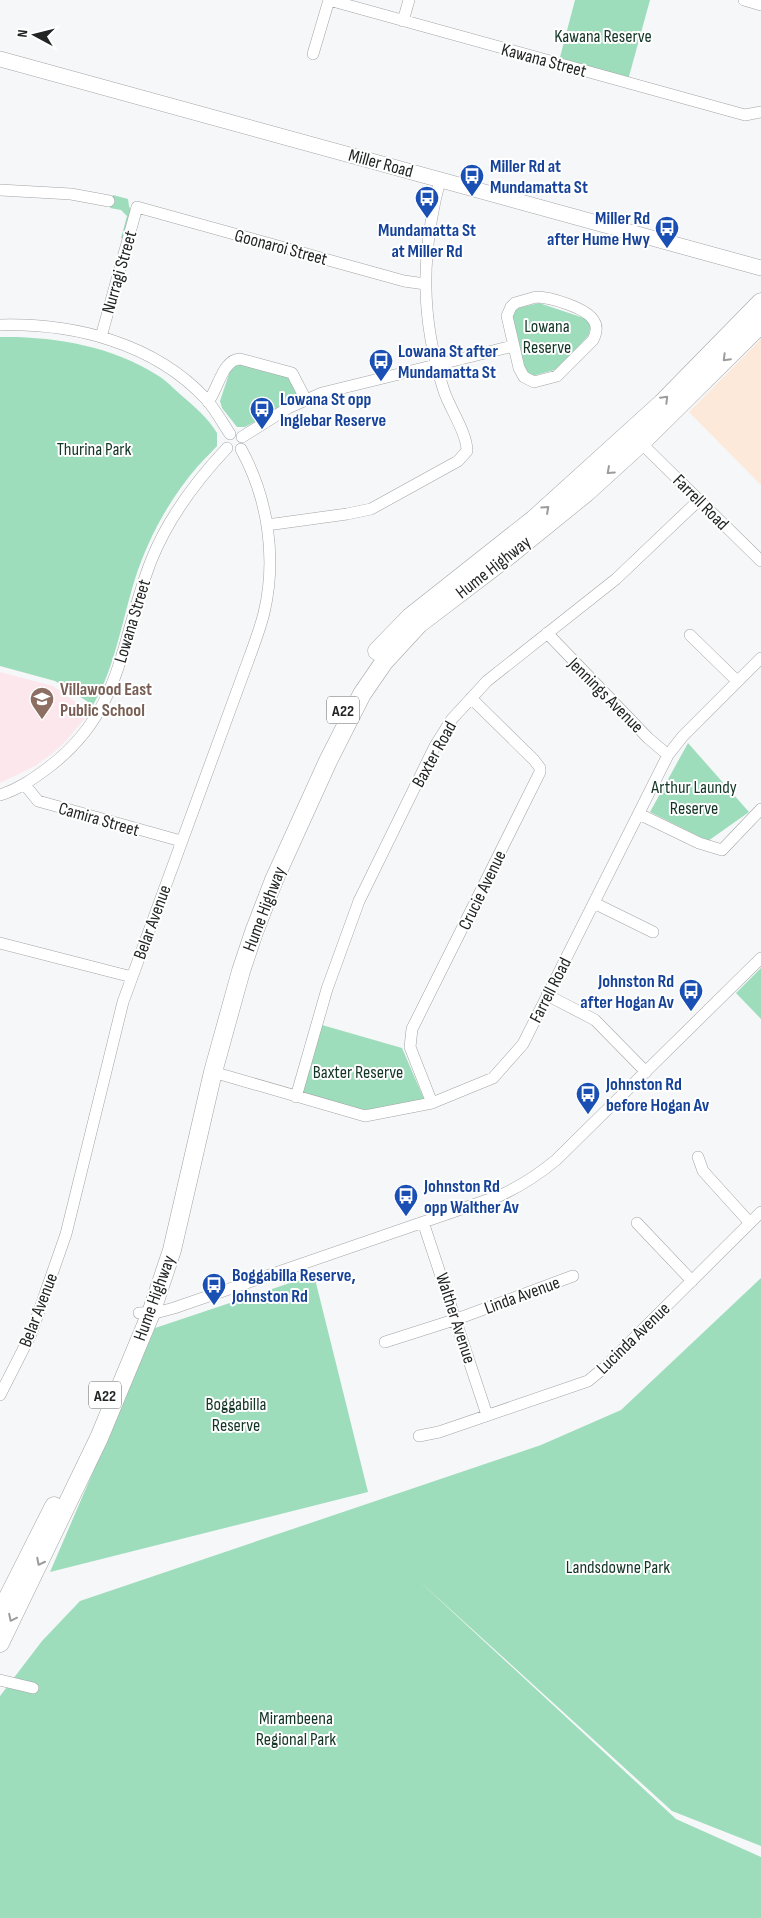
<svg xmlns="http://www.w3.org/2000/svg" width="761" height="1918" font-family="'Sofia Sans Condensed',sans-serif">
<rect width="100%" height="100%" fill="#f6f7f9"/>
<path fill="#fde9da" d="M761 339V485L689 412Z"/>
<path fill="#fce7ed" d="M0 672 53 686 90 712 65 742 53 753 35 766 0 783Z"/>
<path fill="#9eddbc" d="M575 0H650L628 80 559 61Z
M113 195 128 199 129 206 131 211 124 239 121 238 127 216 121 210 110 208Z
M539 303 584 318 589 322 591 327 588 336 558 369 532 376 525 369 512 314 518 308Z
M0 337C53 336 112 346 157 375 166 380 173 388 181 395 194 406 208 418 217 433V446C211 453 204 459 198 466 170 498 148 538 135 579 122 620 115 668 93 705L55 681 0 666Z
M238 363 290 377 297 393 294 400 245 427H237L222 408 220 401 231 368Z
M688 743 749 812 708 841 650 812Z
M761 968V1019L736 993Z
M322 1025 402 1048 424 1099 376 1109 361 1110 302 1094Z
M314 1275 368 1492 50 1572 155 1328Z
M761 1278V1846L672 1811 417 1579 676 1819 761 1857V1918H0V1696L42 1641 80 1601 541 1445 621 1410Z"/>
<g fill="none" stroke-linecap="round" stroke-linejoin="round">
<defs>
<path id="minor" d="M329 0 745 115 761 112
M744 0 761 5
M403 21 409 0
M313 54 329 0
M0 190 71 194 109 201
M536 297C550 297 587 308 594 321 598 327 596 334 593 340L557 376 534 382 524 377 519 368 507 316 511 307 515 303Z
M0 325C74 323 154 343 206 399 215 409 222 422 230 434
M101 337 137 207 404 281 425 284
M208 402C218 389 223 359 240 359L292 373 306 400
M242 437 288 408 322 393 513 346
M641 443 761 561
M267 525 347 514 371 509 458 461 467 451C467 433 450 409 444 391 420 318 421 253 440 180
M547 633 648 738 668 755
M690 635 737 681
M25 785 38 801 181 841
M0 795C19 789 33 779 49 767 124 710 120 640 151 561 168 518 195 482 227 448
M639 814 699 843 722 850 761 809
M594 903 653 932
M0 943 132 977
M547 995 595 1020 646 1072
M213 1072 365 1116 432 1103 493 1078 523 1044 668 755 683 736 761 658
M296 1097 327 989 359 901 435 746 452 719 487 681 616 579 699 500
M432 1103 410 1047 412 1029 540 772V768L534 760 471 698
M698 1157 703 1171 750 1223
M423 1222 487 1415
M637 1223 692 1281
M139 1313 159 1312 174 1308 499 1196C521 1186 538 1175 556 1160L761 958
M385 1342 457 1319 573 1276
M0 1395 31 1334 66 1234 123 1002 248 661C254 645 260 629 264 613 277 558 268 498 241 449
M419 1436 439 1432 588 1381 605 1367 761 1212
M0 1680 33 1688"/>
<path id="major" d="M0 59 761 268"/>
<path id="highway" d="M377 651 410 617 534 519 662 403 761 302
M0 1613 54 1506
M0 1643 99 1438 151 1313 172 1250 213 1072 241 971 254 932 274 880 328 761 362 694 384 662 419 624 507 557 586 493 641 443 761 324"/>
</defs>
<use href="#minor" stroke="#a3a4a6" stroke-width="12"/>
<use href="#major" stroke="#a3a4a6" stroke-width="16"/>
<use href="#highway" stroke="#a3a4a6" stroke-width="19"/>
<use href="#minor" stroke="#fff" stroke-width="11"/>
<use href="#major" stroke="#fff" stroke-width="15"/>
<use href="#highway" stroke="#fff" stroke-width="18"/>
</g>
<defs><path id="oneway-chevron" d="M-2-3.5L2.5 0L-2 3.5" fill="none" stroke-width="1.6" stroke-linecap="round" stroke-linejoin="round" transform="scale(1.25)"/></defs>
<g stroke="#9c9c9c">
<use href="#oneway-chevron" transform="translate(726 358) rotate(135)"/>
<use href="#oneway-chevron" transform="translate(665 399) rotate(-45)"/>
<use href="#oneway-chevron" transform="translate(610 471) rotate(138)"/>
<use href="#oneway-chevron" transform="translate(546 509) rotate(-42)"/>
<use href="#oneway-chevron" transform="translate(40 1562) rotate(117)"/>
<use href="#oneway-chevron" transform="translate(12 1618) rotate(116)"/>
</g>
<defs>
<symbol id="bus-pin" viewBox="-11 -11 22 30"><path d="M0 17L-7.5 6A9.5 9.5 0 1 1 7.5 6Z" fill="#1a4fb4" stroke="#fff"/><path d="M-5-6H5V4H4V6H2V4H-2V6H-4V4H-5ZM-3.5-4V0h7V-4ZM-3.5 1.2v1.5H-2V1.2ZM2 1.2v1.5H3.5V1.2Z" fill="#fff"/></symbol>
<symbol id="school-pin" viewBox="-11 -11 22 30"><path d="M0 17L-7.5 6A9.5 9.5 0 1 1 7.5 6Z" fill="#8d6e63" stroke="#fff"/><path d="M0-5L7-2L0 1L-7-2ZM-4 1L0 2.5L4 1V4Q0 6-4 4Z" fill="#fff"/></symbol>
</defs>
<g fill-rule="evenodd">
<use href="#bus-pin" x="458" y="162" width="28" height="38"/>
<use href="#bus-pin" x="413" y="184" width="28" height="38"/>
<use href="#bus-pin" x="653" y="214" width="28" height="38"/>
<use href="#bus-pin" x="367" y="347" width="28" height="38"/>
<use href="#bus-pin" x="248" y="395" width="28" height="38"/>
<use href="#school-pin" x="28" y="685" width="28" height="38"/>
<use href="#bus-pin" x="677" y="977" width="28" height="38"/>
<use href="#bus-pin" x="574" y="1080" width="28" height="38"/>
<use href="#bus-pin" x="392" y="1182" width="28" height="38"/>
<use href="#bus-pin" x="200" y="1271" width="28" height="38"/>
</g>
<g text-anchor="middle" stroke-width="4" stroke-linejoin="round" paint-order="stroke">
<g fill="#fff" stroke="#656666" stroke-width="1">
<rect x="327" y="696.5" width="32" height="27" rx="4"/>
<rect x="89" y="1381.5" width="32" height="27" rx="4"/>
</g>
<g font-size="16" font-weight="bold" fill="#232424">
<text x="343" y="716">A22</text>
<text x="105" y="1401">A22</text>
</g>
<g font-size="18" fill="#123525" stroke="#fff">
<text x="603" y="42">Kawana Reserve</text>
<text x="547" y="332">Lowana<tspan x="547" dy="21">Reserve</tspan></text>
<text x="94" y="455">Thurina Park</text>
<text x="694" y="793">Arthur Laundy<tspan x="694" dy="21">Reserve</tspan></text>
<text x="358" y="1078">Baxter Reserve</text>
<text x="236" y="1410">Boggabilla<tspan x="236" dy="21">Reserve</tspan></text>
<text x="618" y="1573">Landsdowne Park</text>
<text x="296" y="1724">Mirambeena<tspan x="296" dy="21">Regional Park</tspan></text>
</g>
<g font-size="18" fill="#232424" stroke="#fff">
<text transform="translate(544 60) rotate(15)" y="6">Kawana Street</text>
<text transform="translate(381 163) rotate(15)" y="6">Miller Road</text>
<text transform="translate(281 247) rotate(15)" y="6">Goonaroi Street</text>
<text transform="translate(119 272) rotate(-74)" y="6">Nurragi Street</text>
<text transform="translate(701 502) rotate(45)" y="6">Farrell Road</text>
<text transform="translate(493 567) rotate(-38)" y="6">Hume Highway</text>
<text transform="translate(132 621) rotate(-73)" y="6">Lowana Street</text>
<text transform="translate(606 695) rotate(45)" y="6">Jennings Avenue</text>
<text transform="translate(434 754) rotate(-61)" y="6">Baxter Road</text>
<text transform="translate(99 819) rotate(16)" y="6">Camira Street</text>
<text transform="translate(482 890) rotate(-64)" y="6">Crucie Avenue</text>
<text transform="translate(264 909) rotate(-69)" y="6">Hume Highway</text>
<text transform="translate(152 922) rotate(-70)" y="6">Belar Avenue</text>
<text transform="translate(550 990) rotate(-63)" y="6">Farrell Road</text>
<text transform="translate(522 1295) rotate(-20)" y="6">Linda Avenue</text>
<text transform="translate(154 1298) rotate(-70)" y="6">Hume Highway</text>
<text transform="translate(38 1310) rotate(-69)" y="6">Belar Avenue</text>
<text transform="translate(456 1318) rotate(72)" y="6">Walther Avenue</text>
<text transform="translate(633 1338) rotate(-44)" y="6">Lucinda Avenue</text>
</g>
<g font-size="18" font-weight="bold" fill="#164399" stroke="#fff" text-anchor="start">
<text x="490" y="172">Miller Rd at<tspan x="490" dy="21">Mundamatta St</tspan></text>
<text x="650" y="224" text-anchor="end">Miller Rd<tspan x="650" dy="21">after Hume Hwy</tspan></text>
<text x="427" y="236" text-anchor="middle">Mundamatta St<tspan x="427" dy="21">at Miller Rd</tspan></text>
<text x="398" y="357">Lowana St after<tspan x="398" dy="21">Mundamatta St</tspan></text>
<text x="280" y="405">Lowana St opp<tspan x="280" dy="21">Inglebar Reserve</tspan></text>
<text x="674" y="987" text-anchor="end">Johnston Rd<tspan x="674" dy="21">after Hogan Av</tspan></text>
<text x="606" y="1090">Johnston Rd<tspan x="606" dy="21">before Hogan Av</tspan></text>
<text x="424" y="1192">Johnston Rd<tspan x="424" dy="21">opp Walther Av</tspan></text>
<text x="232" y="1281">Boggabilla Reserve,<tspan x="232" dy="21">Johnston Rd</tspan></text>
</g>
<g font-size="18" font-weight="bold" fill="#785e54" stroke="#fff" text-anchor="start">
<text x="60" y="695">Villawood East<tspan x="60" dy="21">Public School</tspan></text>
</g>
</g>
<g transform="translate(35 35) rotate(277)" stroke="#ffffff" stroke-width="4" paint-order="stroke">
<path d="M0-4L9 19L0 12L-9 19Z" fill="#232424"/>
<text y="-8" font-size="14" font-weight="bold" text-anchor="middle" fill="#232424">N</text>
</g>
</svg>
